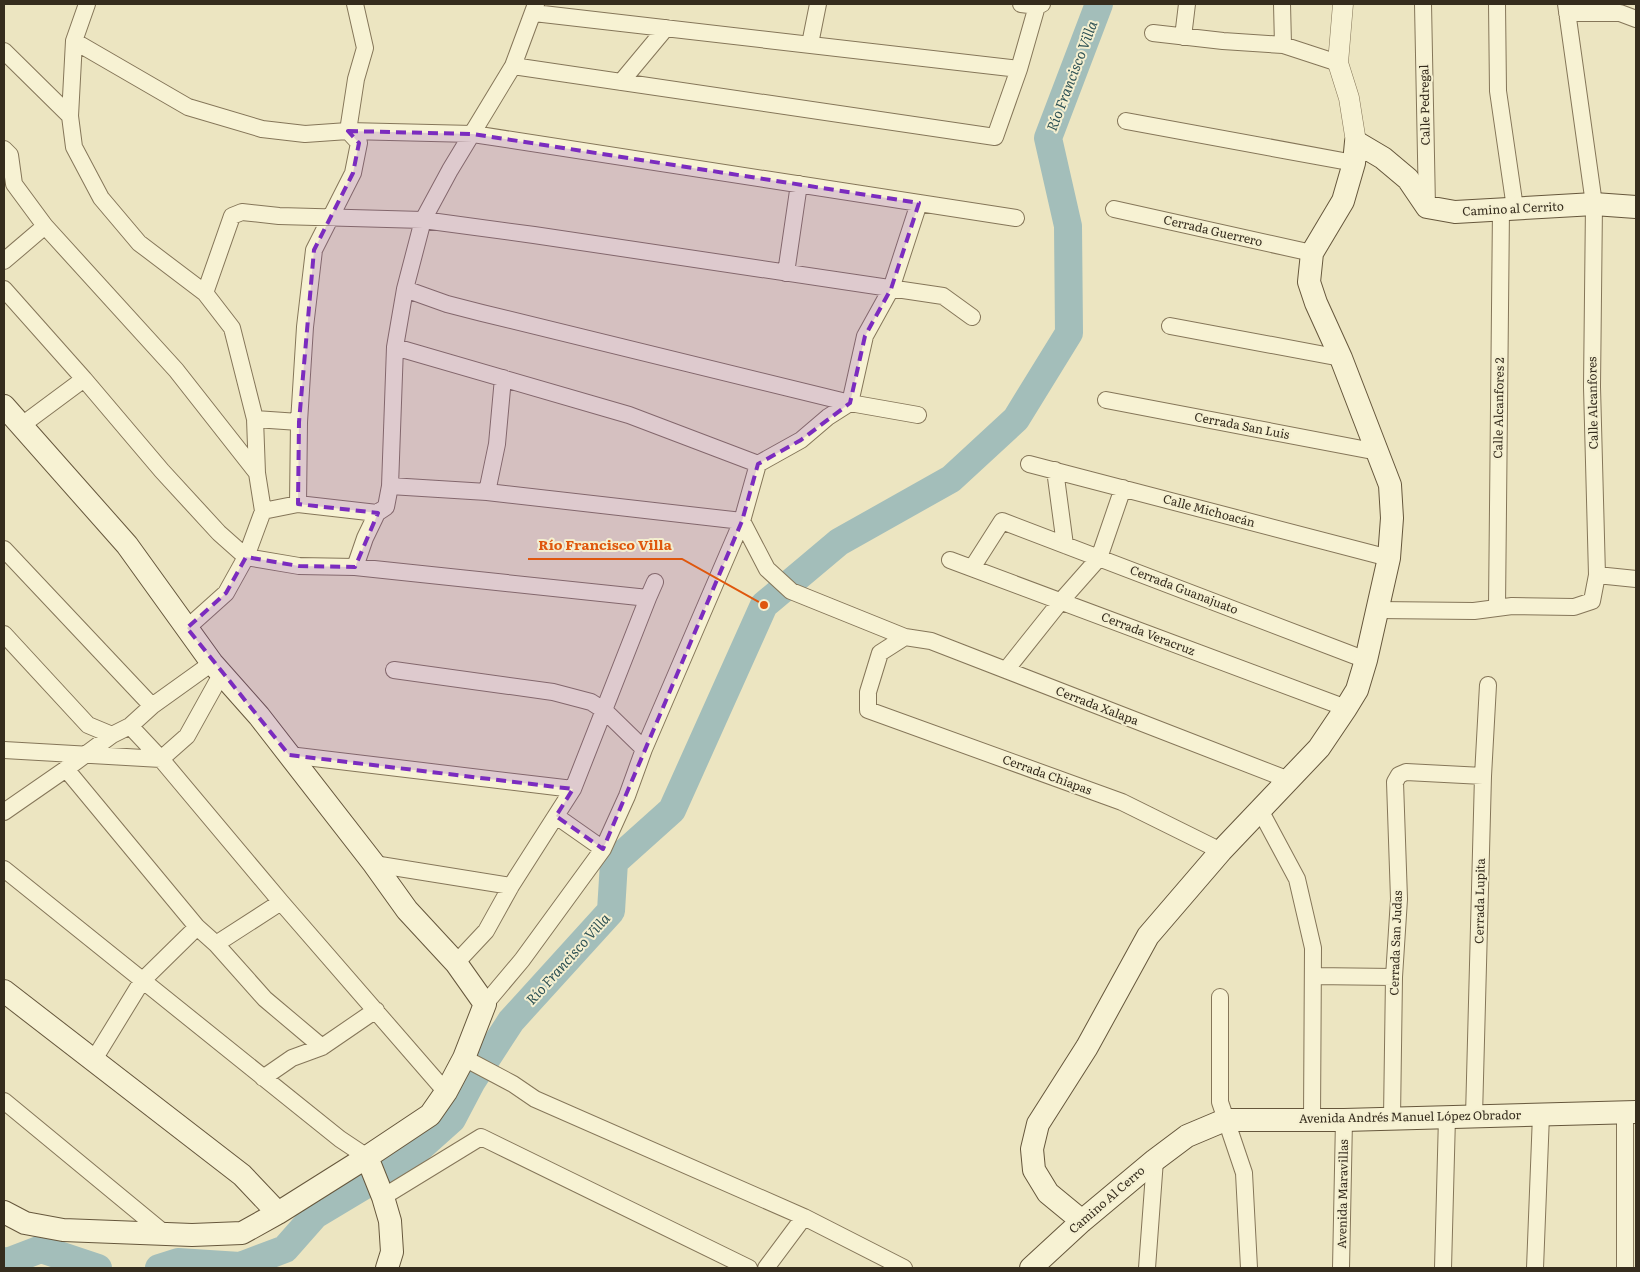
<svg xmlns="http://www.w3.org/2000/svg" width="1640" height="1272" font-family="Literata,serif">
<rect width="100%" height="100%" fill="#ece5c1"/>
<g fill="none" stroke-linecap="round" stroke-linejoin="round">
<path stroke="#a3beba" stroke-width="28" d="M4 1261 7 1262 41 1249 98 1268
M159 1268 178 1262 240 1266 285 1249 315 1215 405 1161 452 1119 472 1081 511 1021 611 911 614 862 672 810 764 605 839 542 951 479 1016 419 1069 333 1068 226 1048 138 1099 4"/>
<defs>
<path id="minor" d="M87 4 74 41 70 116 74 147 101 198 139 243 205 293 232 328 255 419 257 473 263 511 246 557 226 593 187 628
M1021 4 1037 6
M1282 4 1283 45
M1423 4 1427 207
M1497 4 1498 91 1515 208
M534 13 1019 69
M1567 13H1620L1636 19
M1153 33 1223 41 1283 45 1338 63
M1183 37 1187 4
M74 41 188 107 262 129 305 134 348 131 473 134 1016 218
M810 44 818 4
M4 51 70 116
M513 66 995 137 1019 69 1037 6 1042 4
M621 82 666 28
M1126 121 1354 163
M4 149 10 155 14 184 45 226 176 370 257 473
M1114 209 1312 253
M4 261 45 226
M786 273 799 184
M4 289 84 379 162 471 219 533 246 557 299 566 355 567 648 598
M405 289 447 304 482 313 850 403 918 415
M205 293 232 216 242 212 279 216 423 220 534 235 943 296 972 317
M1170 326 1341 358
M395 347 629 415 758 464
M1106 400 1378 452
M255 419 299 422
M22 425 84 379
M1029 464 1389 558
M1055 470 1065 545
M390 486 487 492 742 521 767 569 791 591 905 637 931 641 1289 780
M487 492 497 444 503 378
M298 504 299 422 305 327 314 250 353 173 359 143 348 131 356 79 365 48 355 4
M263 511 298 504 377 513
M4 549 152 706
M950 560 1346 708
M355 567 365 538 377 513 386 507 390 486 395 347 405 289 423 220 450 170 513 66 536 4
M972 568 1002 521 1366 660
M1597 575 1636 579
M1497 607 1501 209
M1377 610 1474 611 1512 606 1574 607 1592 601 1597 575 1592 387 1594 204 1566 4
M4 634 88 725 112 735
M905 637 880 653 868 692V710L1122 802 1221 851
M394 670 553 692 591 702 605 711 644 749
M1006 670 1061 601 1099 558 1123 488
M130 726 161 759 281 902 446 1092
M4 750 161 759 187 736 222 673
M289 755 573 789
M66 769 197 927 216 944 265 999 322 1047
M1260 810 1297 879 1313 948 1312 1120
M4 812 66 769 112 735 130 726 152 706 212 663
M556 816 603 849
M374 864 511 886
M4 869 340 1139 367 1157
M216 944 281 902
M456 963 486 931 511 886 573 789 648 598 655 582
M1313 976 1394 977
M1220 997V1102L1244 1173 1249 1268
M485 1004 522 960 603 849 627 796 644 749 742 521 758 464 801 440 828 417 850 403 865 336 891 289 919 203
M464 1058 513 1084 535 1099 804 1217 904 1268
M93 1061 142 981 197 927
M263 1078 292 1058 322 1047 376 1010
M4 1101 164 1233
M1474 1116 1483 776 1488 685
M1392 1118 1394 977 1399 899 1395 782 1399 775 1406 772 1483 776
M383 1197 481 1137 749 1268
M766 1268 804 1217
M1147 1268 1155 1160
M1341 1268 1344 1120
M1443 1268 1447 1117
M1535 1268 1541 1115
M1625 1268V1112"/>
<path id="tertiary" d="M1343 4 1338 63 1349 98 1356 142"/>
<path id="secondary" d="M4 406 127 545 212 663 259 716 374 864 407 910 456 963 485 1004 464 1058 446 1092 430 1115 367 1157 278 1213 242 1233 192 1235 63 1230 25 1223 4 1212
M4 991 242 1175 278 1213
M367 1157 383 1197 390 1221 392 1252 387 1268
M1082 1221 1048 1193 1034 1170 1032 1149 1038 1124 1087 1047 1148 936 1221 851 1319 748 1346 708 1357 690 1366 660 1389 558 1392 518 1390 485 1341 358 1316 303 1309 282 1312 253 1343 201 1354 163 1356 142 1383 158 1408 179 1427 207 1455 212 1594 204 1636 207
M1031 1268 1082 1221 1155 1160 1187 1136 1225 1120H1344L1636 1112"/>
</defs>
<use href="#minor" stroke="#857659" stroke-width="18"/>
<use href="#tertiary" stroke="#857659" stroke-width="21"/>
<use href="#secondary" stroke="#66573c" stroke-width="24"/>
<use href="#minor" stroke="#f7f2d3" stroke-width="16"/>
<use href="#tertiary" stroke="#f7f2d3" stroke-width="20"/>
<use href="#secondary" stroke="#f7f2d3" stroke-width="22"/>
</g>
<path fill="#7b2cbf" fill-opacity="0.2" stroke="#7b2cbf" stroke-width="4" stroke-dasharray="10 6" stroke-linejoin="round" d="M348 131 473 134 919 203 891 289 865 336 850 403 801 440 758 464 742 521 603 849 556 816 573 789 289 755 187 628 226 593 246 557 299 566 355 567 378 513 298 504 299 422 314 250 353 173 359 143Z"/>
<g text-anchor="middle" stroke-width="4" stroke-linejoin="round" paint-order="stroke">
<g font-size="12" fill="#352c1d" stroke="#f4efd0">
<text transform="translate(1425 105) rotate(-91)" y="4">Calle Pedregal</text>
<text transform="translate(1513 209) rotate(-3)" y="4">Camino al Cerrito</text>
<text transform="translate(1213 231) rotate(13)" y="4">Cerrada Guerrero</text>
<text transform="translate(1593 403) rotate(-91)" y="4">Calle Alcanfores</text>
<text transform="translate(1499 408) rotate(-89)" y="4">Calle Alcanfores 2</text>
<text transform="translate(1242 426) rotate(11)" y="4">Cerrada San Luis</text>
<text transform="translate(1209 511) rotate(15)" y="4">Calle Michoacán</text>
<text transform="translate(1184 590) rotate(21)" y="4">Cerrada Guanajuato</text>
<text transform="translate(1148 634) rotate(21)" y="4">Cerrada Veracruz</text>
<text transform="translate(1097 706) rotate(21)" y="4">Cerrada Xalapa</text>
<text transform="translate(1047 775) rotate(20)" y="4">Cerrada Chiapas</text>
<text transform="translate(1480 901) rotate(-89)" y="4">Cerrada Lupita</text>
<text transform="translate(1396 943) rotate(-88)" y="4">Cerrada San Judas</text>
<text transform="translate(1410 1117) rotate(-1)" y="4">Avenida Andrés Manuel López Obrador</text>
<text transform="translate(1343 1194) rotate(-89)" y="4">Avenida Maravillas</text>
<text transform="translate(1107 1200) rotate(-41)" y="4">Camino Al Cerro</text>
</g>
<g font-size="14" font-style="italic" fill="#2d5154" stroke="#f4efd0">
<text transform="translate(1072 76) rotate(-69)" y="5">Río Francisco Villa</text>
<text transform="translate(568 959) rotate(-48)" y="5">Río Francisco Villa</text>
</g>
</g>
<path fill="none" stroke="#df570d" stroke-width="2" d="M764 605L682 559H528"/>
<circle fill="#df570d" stroke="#f4efd0" stroke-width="2" cx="764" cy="605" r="5"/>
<g font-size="14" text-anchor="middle" font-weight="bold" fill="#df570d" stroke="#f4efd0" stroke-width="4" stroke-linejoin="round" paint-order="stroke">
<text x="605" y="550">Río Francisco Villa</text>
</g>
<rect width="1640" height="1272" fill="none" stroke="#352c1d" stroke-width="10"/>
</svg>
